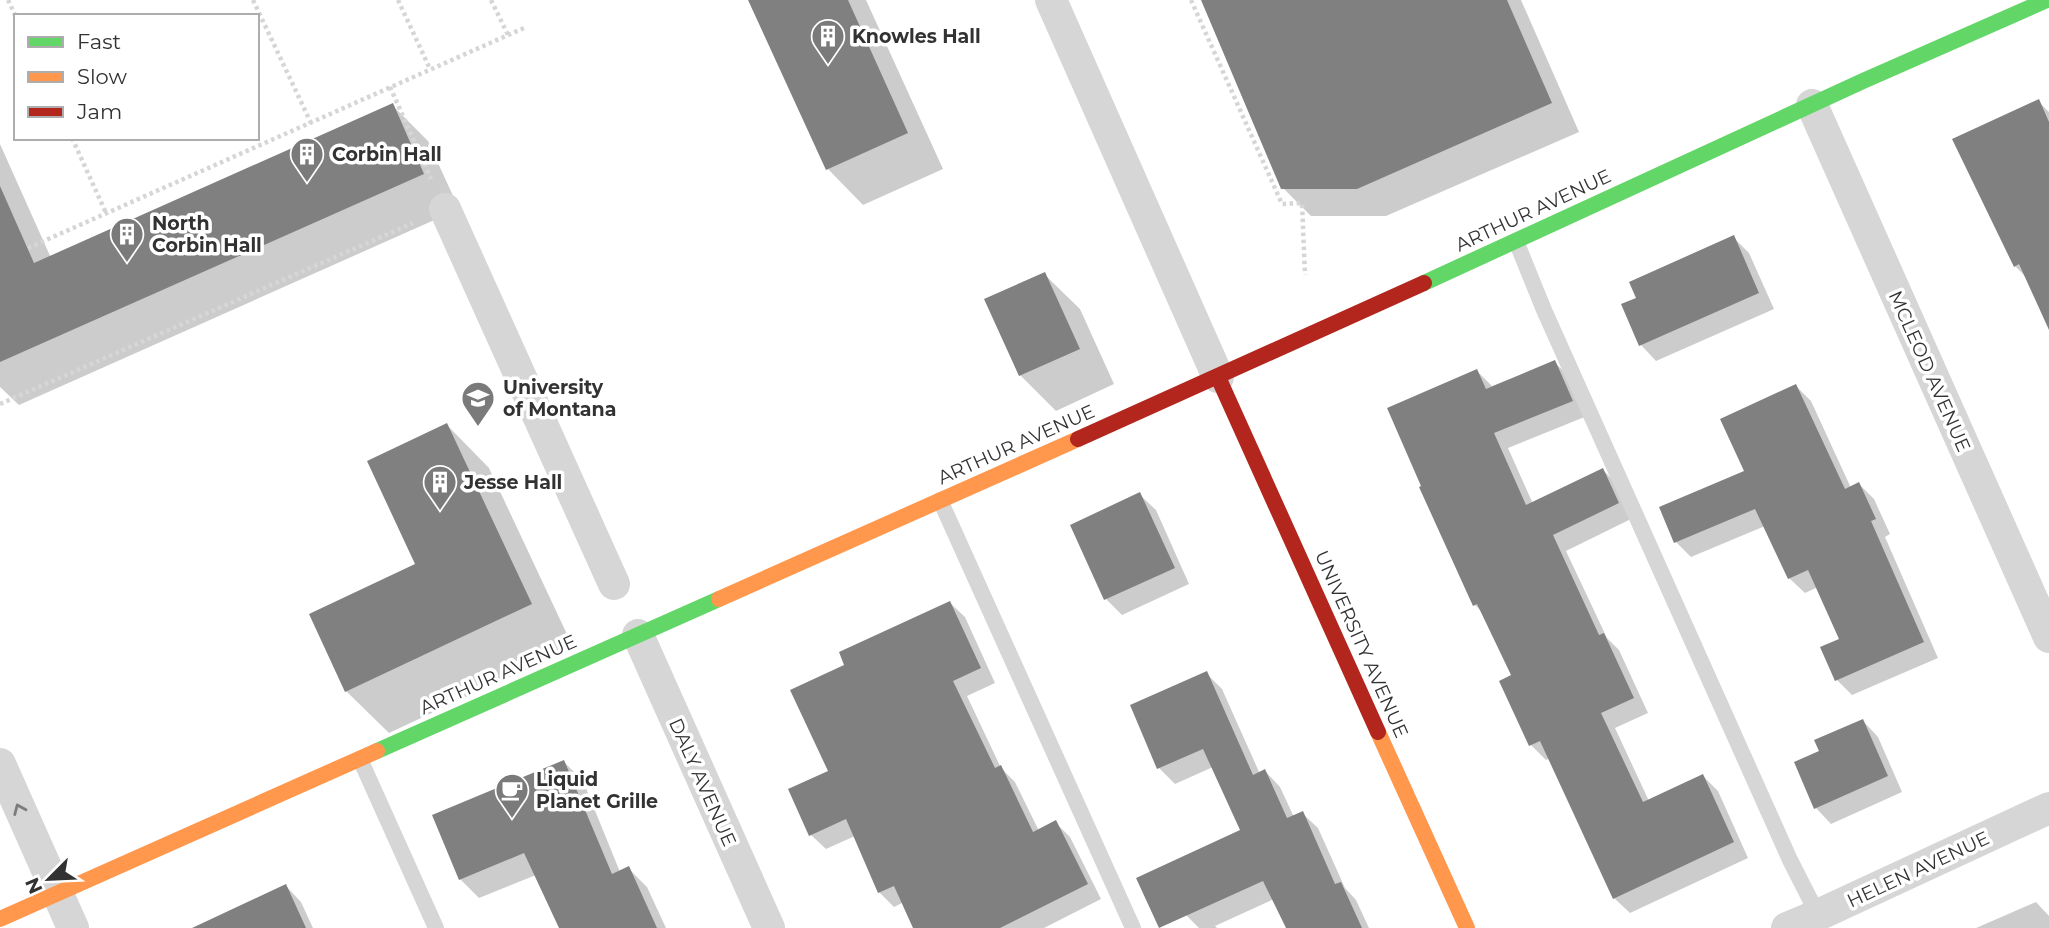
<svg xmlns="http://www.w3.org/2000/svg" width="2049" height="928" font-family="Montserrat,sans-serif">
<rect width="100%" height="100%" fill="#fff"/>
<path fill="#0003" d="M750 0H866L943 169 863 205 828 169Z
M1203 0H1521L1579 132 1386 216H1311L1283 188Z
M2038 101 2049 112V326L2026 277 2015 266Z
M393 106 428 141 459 209 19 405 0 387V144L51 258Z
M1733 237 1749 253 1774 309 1656 361 1641 345 1638 299Z
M1044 274 1080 309 1114 384 1056 411 1020 375Z
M1554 362 1570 377 1587 416 1508 448 1533 504 1603 470 1618 485 1633 518 1566 551 1607 638 1619 650 1648 713 1615 728 1649 801 1703 776 1718 791 1748 858 1630 913 1614 898 1550 758 1546 760 1531 745 1513 676 1484 614 1475 605 1477 371 1492 386Z
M1796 386 1811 401 1851 488 1859 484 1874 499 1890 534 1885 537 1938 658 1852 695 1837 680 1823 648 1841 640 1818 587 1805 593 1789 578 1765 526 1691 557 1676 542 1746 472Z
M447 425 489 468 573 647 389 733 346 691 418 565Z
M1140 495 1156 510 1189 584 1122 615 1106 599 1072 526Z
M950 603 965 617 995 683 967 696 1001 768 1015 782 1039 831 1056 823 1070 837 1101 899 1044 928H915L904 902 894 907 879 892 855 836 826 849 811 835 831 772 847 666Z
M1206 673 1222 689 1260 774 1265 771 1280 787 1294 817 1302 813 1318 828 1345 888 1356 900 1369 928H1288L1274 899 1215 926 1217 928H1199L1187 916 1165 867 1242 831 1213 767 1175 784 1159 768Z
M1863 721 1878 737 1902 792 1831 824 1816 808 1821 752Z
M564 762 583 781 620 872 628 868 647 887 666 928H560L536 875 479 898 460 879Z
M286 886 301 902 313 928H229Z
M2036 902 2049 916V928H1976Z"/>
<path fill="#808080" d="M748 0H848L908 133 826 170Z
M1201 0H1507L1552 103 1357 189H1281Z
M2039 99 2049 122V330L2019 264 2014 267 1952 139Z
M393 103 424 174 0 362V186L34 263Z
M1734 235 1759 293 1639 346 1621 304 1636 298 1629 282Z
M1045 272 1080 349 1019 376 984 299Z
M1555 360 1573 401 1494 433 1526 505 1603 468 1619 503 1553 535 1599 635 1604 633 1634 698 1601 713 1643 802 1703 774 1734 842 1613 899 1540 741 1529 746 1499 681 1511 675 1477 604 1473 606 1419 487 1421 486 1387 408 1477 369 1486 389Z
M1796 384 1845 489 1859 482 1876 519 1871 521 1924 642 1835 681 1820 647 1839 639 1808 570 1788 579 1755 509 1674 543 1659 507 1744 471 1720 419Z
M447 423 532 604 345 692 309 614 415 564 367 461Z
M1140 492 1175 568 1104 600 1070 525Z
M950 601 981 668 953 681 995 768 1001 765 1033 832 1056 820 1088 884 1000 928H913L894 886 878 893 846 819 809 836 788 789 828 771 790 690 844 665 839 652Z
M1207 671 1253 775 1265 769 1287 818 1303 811 1335 884 1341 882 1362 928H1286L1263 881 1159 928 1136 878 1240 830 1203 749 1157 769 1130 705Z
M1863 719 1888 776 1814 809 1794 762 1819 751 1814 740Z
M564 760 612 874 629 866 657 928H559L524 853 459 880 432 815Z
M286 884 306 928H192Z"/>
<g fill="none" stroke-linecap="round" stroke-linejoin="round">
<path stroke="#d6d6d6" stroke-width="4.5" stroke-dasharray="3.5 3.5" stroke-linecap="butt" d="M8 0 16 17
M253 0 311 123
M398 0 430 69
M491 0 508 35
M1191 0 1282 204 1302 203 1305 275
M390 87 431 179
M72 138 106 213
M28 248 524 28
M0 404 413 223"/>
<path stroke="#d6d6d6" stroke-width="16" d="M1516 241 1544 310 1790 860 1820 919
M940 500 1133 928
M360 759 436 928"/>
<path stroke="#d6d6d6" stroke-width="32" d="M1051 0 1218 377
M1812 105 2049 637
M445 209 614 584
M638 635 769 928
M0 764 73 928
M1787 928 1818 915 2049 808"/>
<path stroke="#63d668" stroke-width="16" d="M1424 283 1863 81 2047 0
M377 751 719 599"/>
<path stroke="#ff974d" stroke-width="16" d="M719 599 1078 439
M1378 732 1467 928
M0 919 377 751"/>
<path stroke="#b3261e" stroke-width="16" d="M1218 377 1378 732
M1078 439 1424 283"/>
</g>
<defs><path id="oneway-chevron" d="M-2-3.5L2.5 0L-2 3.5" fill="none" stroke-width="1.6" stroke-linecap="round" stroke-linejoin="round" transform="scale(1.75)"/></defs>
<use stroke="#7c7c7c" href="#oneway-chevron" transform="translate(19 809) rotate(-113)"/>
<defs>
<symbol id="building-pin" viewBox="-11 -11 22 30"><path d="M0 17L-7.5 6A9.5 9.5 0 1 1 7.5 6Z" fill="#7a7a7a" stroke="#fff"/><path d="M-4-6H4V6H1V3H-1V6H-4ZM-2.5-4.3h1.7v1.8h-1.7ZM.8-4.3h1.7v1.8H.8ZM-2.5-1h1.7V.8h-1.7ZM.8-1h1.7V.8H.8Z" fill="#fff"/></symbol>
<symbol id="university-pin" viewBox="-11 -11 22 30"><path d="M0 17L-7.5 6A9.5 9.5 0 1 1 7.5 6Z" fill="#7a7a7a" stroke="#fff"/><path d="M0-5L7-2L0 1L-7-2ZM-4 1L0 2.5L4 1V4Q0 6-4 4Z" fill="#fff"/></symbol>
<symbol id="cafe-pin" viewBox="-11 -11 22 30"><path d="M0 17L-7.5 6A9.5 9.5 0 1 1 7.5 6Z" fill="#7a7a7a" stroke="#fff"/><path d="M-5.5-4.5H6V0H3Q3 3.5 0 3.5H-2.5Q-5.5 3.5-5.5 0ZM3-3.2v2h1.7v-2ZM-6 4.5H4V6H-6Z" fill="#fff"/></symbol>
</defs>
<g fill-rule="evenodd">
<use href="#building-pin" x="809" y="17" width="38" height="52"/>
<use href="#building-pin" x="288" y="135" width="38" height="52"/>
<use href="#building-pin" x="108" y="215" width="38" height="52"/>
<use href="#university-pin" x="459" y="379" width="38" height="52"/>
<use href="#building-pin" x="421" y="463" width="38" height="52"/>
<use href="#cafe-pin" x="493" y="771" width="38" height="52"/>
</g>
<g text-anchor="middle" stroke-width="7" stroke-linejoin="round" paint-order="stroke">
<g font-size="19" font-weight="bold" fill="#323232" stroke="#fff" text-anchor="start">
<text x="852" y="43">Knowles Hall</text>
<text x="332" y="161">Corbin Hall</text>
<text x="152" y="230">North<tspan x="152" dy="22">Corbin Hall</tspan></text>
<text x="503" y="394">University<tspan x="503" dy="22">of Montana</tspan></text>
<text x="464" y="489">Jesse Hall</text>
<text x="536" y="786">Liquid<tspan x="536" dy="22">Planet Grille</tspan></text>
</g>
<g font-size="19" fill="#323232" stroke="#fff">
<text transform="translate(1533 210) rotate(-25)" y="7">ARTHUR AVENUE</text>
<text transform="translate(1930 371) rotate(66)" y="7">MCLEOD AVENUE</text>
<text transform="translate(1016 444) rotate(-24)" y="7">ARTHUR AVENUE</text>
<text transform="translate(1362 644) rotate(66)" y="7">UNIVERSITY AVENUE</text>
<text transform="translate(498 674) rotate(-24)" y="7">ARTHUR AVENUE</text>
<text transform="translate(703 782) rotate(66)" y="7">DALY AVENUE</text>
<text transform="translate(1918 869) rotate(-25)" y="7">HELEN AVENUE</text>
</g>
</g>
<rect x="14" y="14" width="245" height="126" fill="#ffffff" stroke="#adadad" stroke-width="2"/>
<rect x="28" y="37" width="35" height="10" fill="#63d668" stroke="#adadad" stroke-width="2"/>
<text x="77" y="49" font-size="21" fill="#323232">Fast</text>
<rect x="28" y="72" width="35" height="10" fill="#ff974d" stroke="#adadad" stroke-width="2"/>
<text x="77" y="84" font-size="21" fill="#323232">Slow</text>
<rect x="28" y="107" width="35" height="10" fill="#b3261e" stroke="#adadad" stroke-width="2"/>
<text x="77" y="119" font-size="21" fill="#323232">Jam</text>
<g transform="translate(49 879) rotate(246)" stroke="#ffffff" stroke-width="5" paint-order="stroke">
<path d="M0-5L12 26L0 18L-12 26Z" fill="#323232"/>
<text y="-10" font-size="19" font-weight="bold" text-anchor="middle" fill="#323232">N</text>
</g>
</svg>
